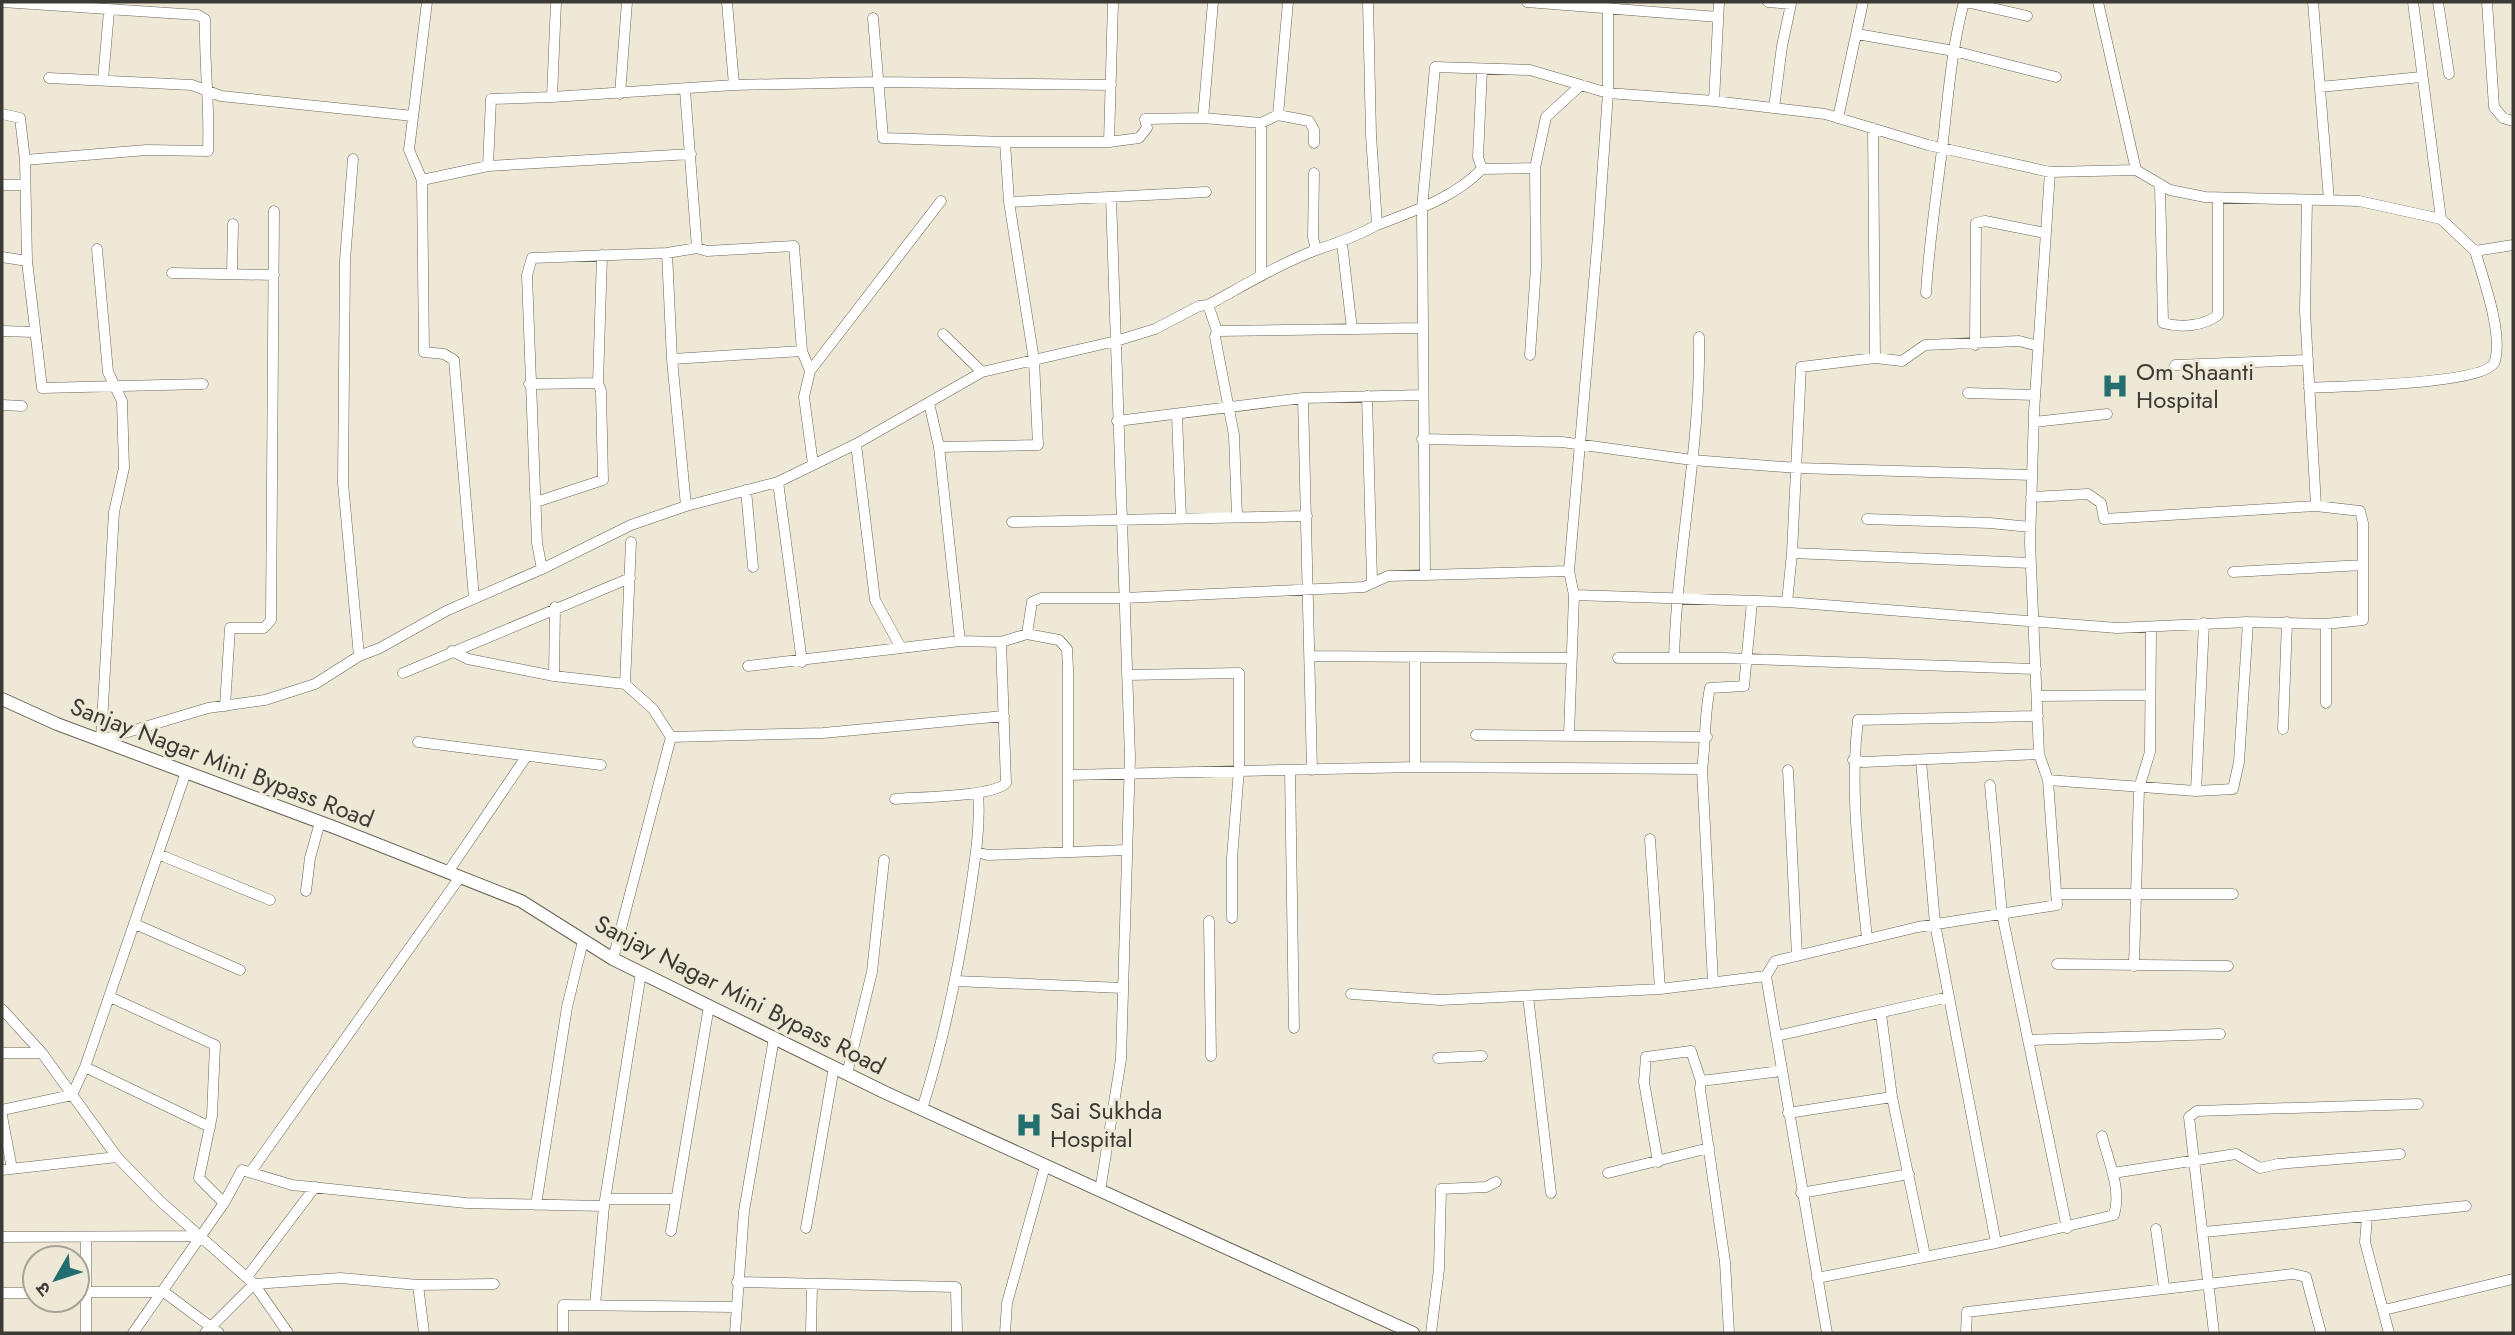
<svg xmlns="http://www.w3.org/2000/svg" width="2515" height="1335" font-family="Jost,'Noto Sans Devanagari',sans-serif">
<rect width="100%" height="100%" fill="#eee8d7"/>
<g fill="none" stroke-linecap="round" stroke-linejoin="round">
<defs>
<path id="minor" d="M2 2 198 15 205 19C204 64 210 106 208 151L147 150 25 160
M427 2 409 150 422 180 424 352 444 354 454 360 474 598
M727 2 734 85
M1368 2 1371 135 1377 225C1414 211 1454 198 1482 169L1535 168
M1527 2 1718 17
M1768 2 1791 4 1782 46 1774 108
M1966 2 2027 16
M2098 2 2136 170
M2313 2 2329 200
M2413 2 2441 219
M2438 2 2449 74
M2487 2 2494 107 2503 118 2513 121
M873 18 883 138 1005 142
M1857 34 1954 51 2056 77
M49 78 192 85 221 96 413 116
M103 80 109 11
M2320 87 2421 77
M685 90 697 248
M620 94 627 2
M552 97 734 85 876 82 1111 85
M1714 101 1719 2
M2 114 20 118 25 160 27 261 42 388 203 384
M1278 115 1288 2
M1203 118 1213 2
M1838 118 1863 2
M1261 123V276
M1873 128 1875 358
M1109 142 1113 2
M353 159 345 260 343 483 359 656
M488 166 491 99 552 97 556 2
M1482 169 1478 157 1482 69
M1314 173 1313 237 1316 250
M422 180 488 166 691 154
M2160 184 2163 323C2181 328 2204 326 2218 315V198
M2 185H23
M2307 200 2305 311 2316 506
M1009 202 1206 192
M1342 243 1352 329
M97 249 108 372 122 401 124 468 114 512 101 740 208 708 265 700 315 684 359 656 380 648 446 611 542 569 631 525 686 506 778 482 856 444 982 372 1116 341 1155 329 1199 306 1208 305C1243 286 1279 264 1316 250 1338 243 1357 236 1377 225
M667 253 672 359 686 506
M2 257 27 261
M172 273 274 275
M232 274 233 224
M1926 293C1929 244 1936 198 1942 150 1948 99 1951 51 1964 2
M1208 305 1217 331 1215 337 1234 435 1237 516
M2 331 34 332
M1217 331 1421 328
M943 334 982 372
M1975 345 1976 223 1985 221 2045 233
M1530 355 1536 267 1535 168 1546 117 1581 85
M672 359 802 351
M2175 365 2308 360
M529 384 598 383
M2309 388C2338 386 2488 385 2495 361 2503 333 2483 278 2475 251
M1968 393 2035 395
M1367 396 1372 581
M1303 398 1312 770
M929 403 939 447 960 641
M2 405 22 406
M1177 416 1181 518
M1117 421 1303 398 1422 395
M2034 422 2107 414
M1422 439 1562 442 1692 460 1797 468 2032 475
M856 444 875 600 901 648
M939 447 1038 445 1034 360 1009 202 1005 142H1109L1139 138 1147 128 1145 119 1203 118 1261 123 1278 115 1309 121 1314 130V143
M813 464 804 397 810 371 941 201
M778 482 802 662
M746 490 753 567
M536 502 603 480 601 391 598 383 602 255
M1867 519 1990 523 2030 527
M1012 522 1307 516
M1792 553 2031 563
M542 569 537 543 527 275 532 258 667 253 697 248 707 251 794 246 802 351 810 371
M2233 572 2363 565
M1425 574 1422 208 1435 67 1530 70 1608 93 1714 101 1825 114 1928 145 2050 172 2136 170 2170 190 2205 197 2359 201 2441 219 2475 251 2513 245
M1574 595 1787 602 2117 628 2248 622 2326 624 2363 620V523L2360 511 2316 506 2104 519 2101 503 2088 494 2031 497
M1787 602 1792 553 1801 367 1875 358 1902 361 1925 345 2019 341 2038 346
M1027 634 1032 602 1041 598H1124L1364 587 1388 576 1569 571
M452 651 468 659 554 676 625 684 653 709 671 737 823 733 1004 716
M1311 656 1570 658
M1415 658V767
M1618 658H1723L2036 669
M1674 658C1677 551 1701 444 1699 337
M748 666 960 641 1001 642 1027 634 1059 640 1067 649 1068 669V851
M403 673 630 578
M1127 675 1239 673V769L1232 858V918
M554 676 555 607
M625 684 631 542
M2037 696 2148 695
M2326 703V624
M225 706 230 628H264L271 620 274 211
M2283 729 2287 622
M1476 735 1707 737
M1569 735 1574 595 1569 571 1598 236 1608 93V7
M418 742 601 765
M1853 760 1864 762 2039 754
M1788 770 1797 956
M1290 771 1294 1028
M1068 775 1415 767 1702 769
M2048 780 2196 791 2233 789 2239 762 2248 622
M1990 785 2002 914 2067 1228
M2196 791 2204 623
M895 799C917 797 993 797 1006 783L1001 642
M1650 839 1660 989
M976 852 988 855 1127 850
M158 854 270 900
M448 872 526 757
M306 891 310 858 320 822
M2056 894H2233
M1209 921 1211 1056
M135 924 240 970
M1867 939C1860 866 1849 793 1858 720L2038 716
M613 959 671 737
M2057 964 2228 966
M2134 966 2139 788 2150 752 2151 627
M955 981 1123 988
M1713 982 1702 769C1706 742 1704 715 1710 688L1744 686 1752 602
M1351 994 1440 1000 1660 989 1766 976
M1528 996 1551 1193
M110 997 215 1045 212 1116 199 1178 224 1203
M2 1009 42 1053 117 1157 159 1200 254 1284 288 1333
M1881 1014 1892 1097 1925 1255
M1776 1036 1949 997
M2028 1040 2220 1034
M2 1053H42
M1438 1058 1482 1056
M85 1067 210 1127
M847 1074 872 972 884 860
M1701 1081 1781 1071
M72 1095 85 1067 186 772
M922 1109C944 1040 958 971 969 900 974 865 981 829 978 793
M2 1110 72 1095
M1788 1113 1892 1097
M2 1116 12 1169
M1658 1162 1644 1082 1646 1057 1691 1051 1701 1081 1700 1089 1725 1262 1729 1333
M2 1170 117 1157
M252 1170 460 877
M1608 1173 1709 1148
M2113 1173 2236 1154 2260 1168 2278 1164 2400 1154
M1100 1191 1121 1059 1130 757 1111 197
M1801 1193 1909 1174
M605 1199H675
M536 1205 567 1007 583 941
M2367 1217 2365 1242 2389 1333
M806 1228 834 1067
M2156 1229 2164 1287
M671 1231 709 1006
M2204 1232 2466 1206
M2 1237 202 1236
M86 1237V1333
M1996 1243 2114 1215C2122 1190 2108 1160 2102 1136
M247 1277 315 1187
M1817 1278 1996 1243 1935 924 1921 760
M737 1282 956 1287 957 1333
M418 1285 424 1333
M77 1292H164L219 1333
M2 1293H35
M595 1305 604 1206 641 973
M2384 1310 2513 1279
M133 1333 224 1203 242 1170 292 1185 466 1203 604 1206
M205 1333 254 1284 341 1278 418 1285 494 1284
M563 1333V1305L735 1307
M735 1333 744 1211 774 1038
M811 1333 812 1284
M1005 1333 1007 1303 1045 1166
M1431 1333 1439 1269 1441 1189 1486 1187 1496 1182
M1827 1333 1766 976 1775 961 1918 927 2057 905 2048 780 2039 754 2030 543 2034 412 2050 172
M1966 1333 1967 1312 2293 1274 2306 1277 2321 1333
M2214 1333 2189 1117 2197 1111 2418 1104"/>
<path id="tertiary" d="M2 699 57 724 336 828 521 901 613 959 884 1092 1413 1333"/>
</defs>
<use href="#minor" stroke="#696455" stroke-width="11"/>
<use href="#tertiary" stroke="#696455" stroke-width="14"/>
<use href="#minor" stroke="#fff" stroke-width="10"/>
<use href="#tertiary" stroke="#fff" stroke-width="12"/>
</g>
<defs>
<symbol id="hospital-bare" viewBox="-9 -9 18 18"><path d="M-5-5h3v3.5h4V-5h3V5h-3V1.5h-4V5h-3Z" fill="#236e6e" stroke="#eee8d7" stroke-width="2.5" paint-order="stroke"/></symbol>
</defs>
<g fill-rule="evenodd">
<use href="#hospital-bare" x="2096" y="367" width="38" height="38"/>
<use href="#hospital-bare" x="1010" y="1106" width="38" height="38"/>
</g>
<g text-anchor="middle" stroke-width="6" stroke-linejoin="round" paint-order="stroke">
<g font-size="24" fill="#3c3a34" stroke="#eee8d7" text-anchor="start">
<text x="2136" y="380">Om Shaanti<tspan x="2136" dy="28">Hospital</tspan></text>
<text x="1050" y="1119">Sai Sukhda<tspan x="1050" dy="28">Hospital</tspan></text>
</g>
<g font-size="24" fill="#3c3a34" stroke="#eee8d7">
<text transform="translate(222 763) rotate(21)" y="8">Sanjay Nagar Mini Bypass Road</text>
<text transform="translate(740 995) rotate(27)" y="8">Sanjay Nagar Mini Bypass Road</text>
</g>
</g>
<rect width="2515" height="1335" fill="none" stroke="#3c3a34" stroke-width="7"/>
<g transform="translate(56 1279) rotate(231)"><circle r="33" fill="#eee8d7" stroke="#a7a296" stroke-width="2"/>
<path d="M0-5L12 26L0 18L-12 26Z" fill="#236e6e"/>
<text y="-10" font-size="19" font-weight="bold" text-anchor="middle" fill="#3c3a34">उ</text>
</g>
</svg>
